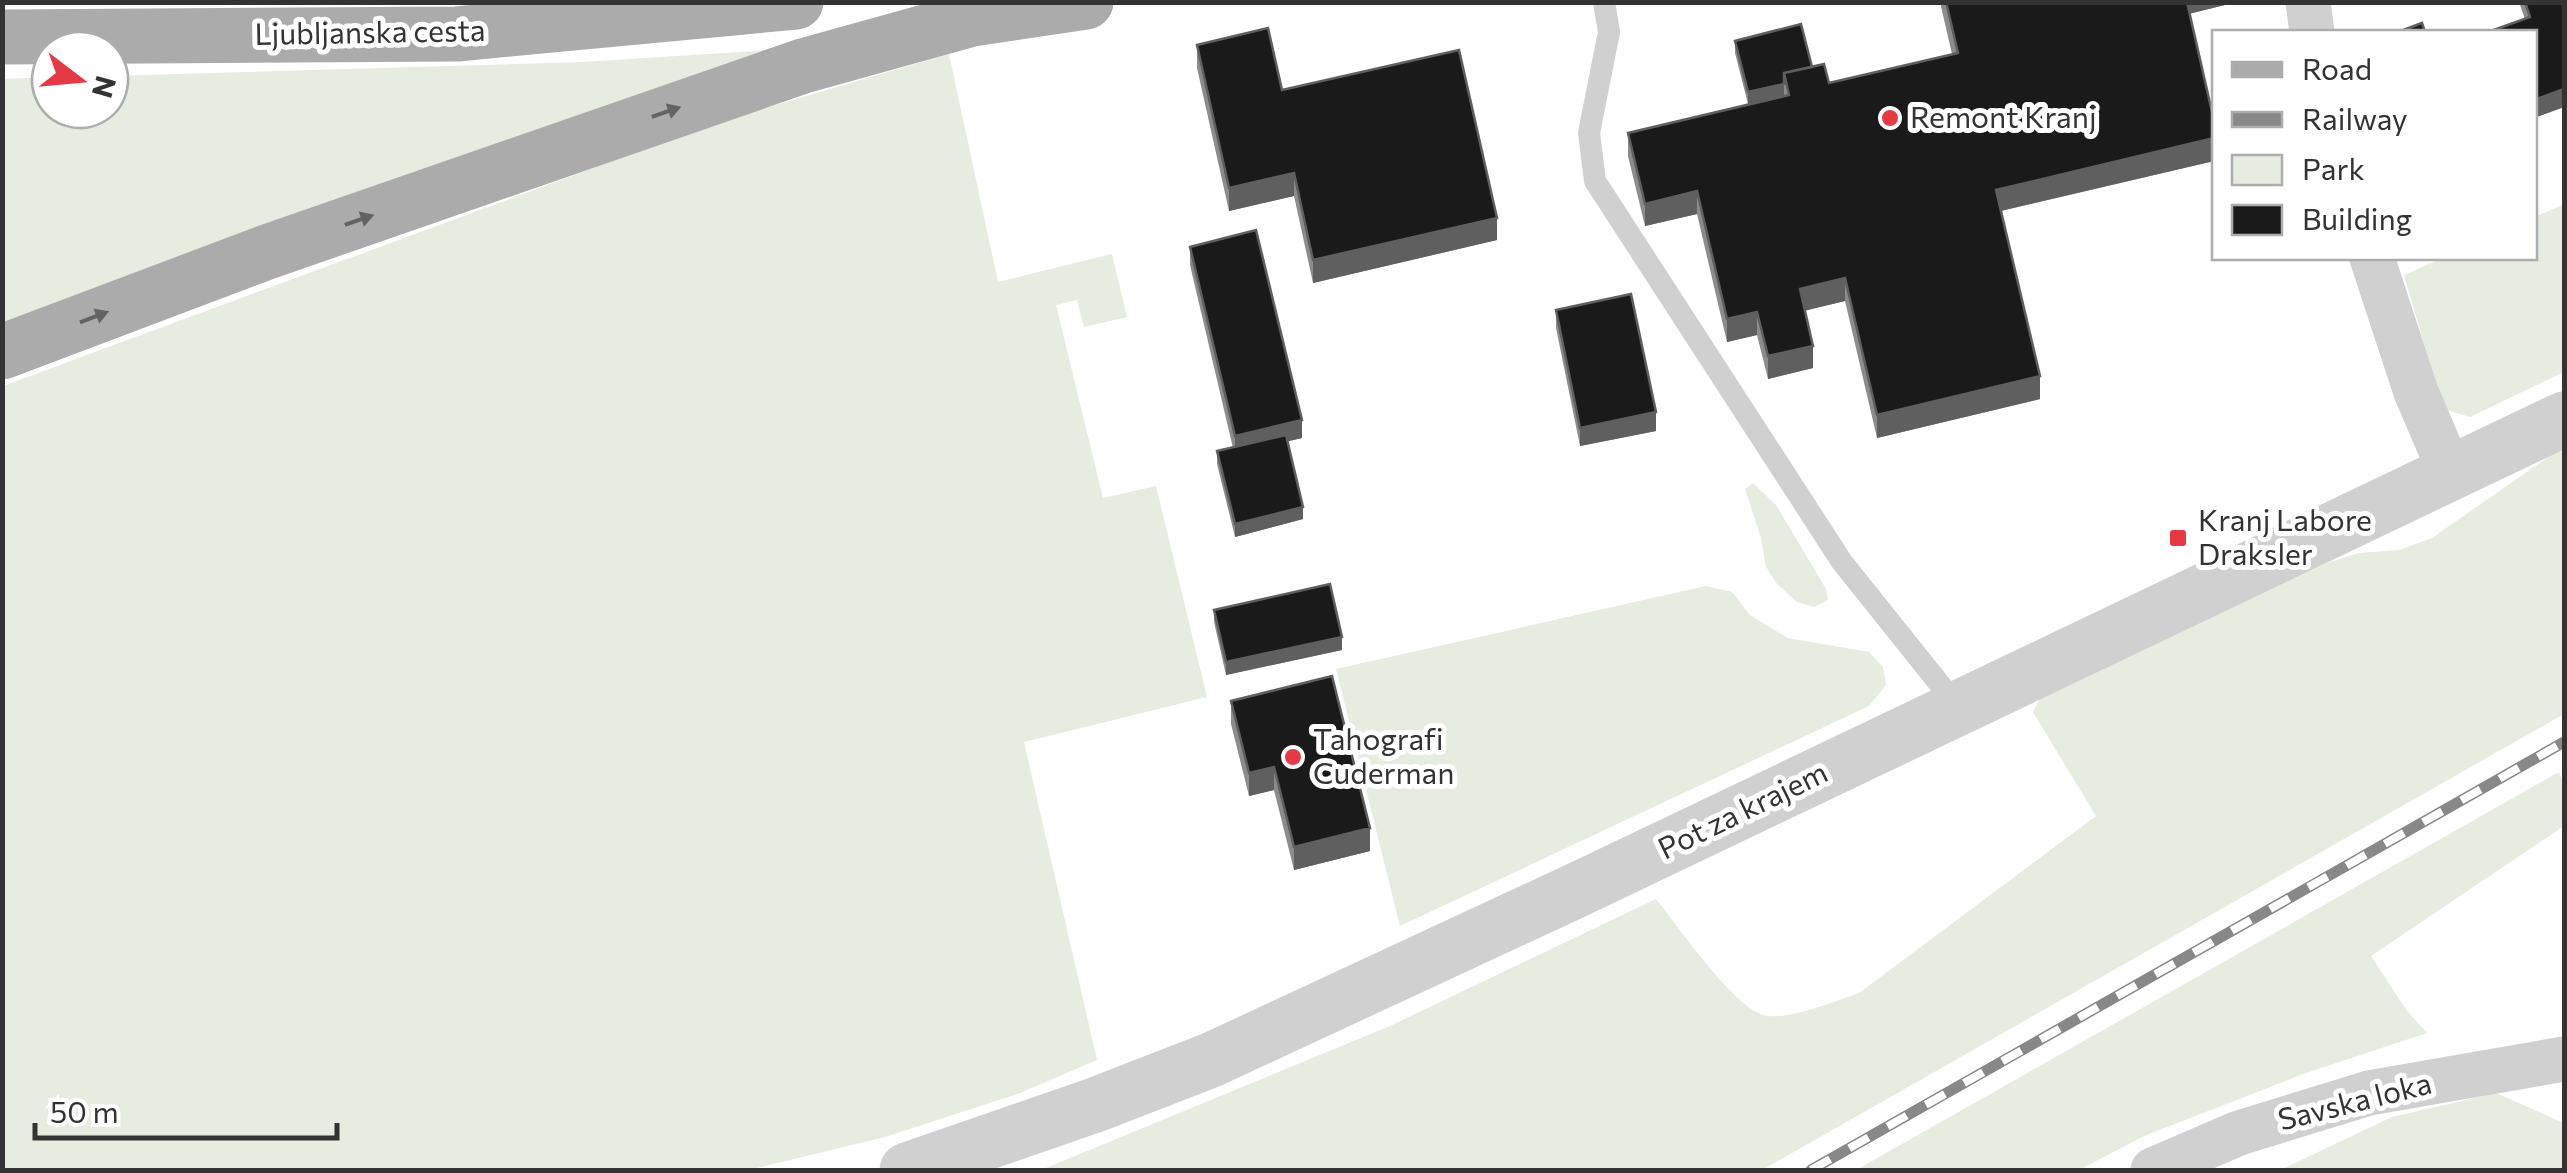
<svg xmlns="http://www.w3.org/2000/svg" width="2567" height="1173" font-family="Commissioner,sans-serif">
<rect width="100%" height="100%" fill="#fff"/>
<path fill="#e6ecdf" d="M802 48 3 329 2 79 50 77V110H110V76L583 62Z
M949 54 998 282 1112 254 1127 317 1084 327 1077 300 1056 305 1103 498 1156 486 1207 697 1024 742 1097 1060 1020 1093 885 1137 748 1170H3V386L721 121Z
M2564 204V372L2470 417 2443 409 2404 275 2443 258H2534L2535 217Z
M2564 449V714L1762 1170H1041L1390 1026 1656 899C1678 926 1737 1013 1768 1016 1790 1019 1837 1001 1859 993L2096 816 2033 712 2040 698 2327 563 2359 553 2399 550 2432 538 2554 453Z
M1753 483 1776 505 1826 589 1828 600 1814 607 1797 602 1777 584 1766 567 1761 538 1745 489Z
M1706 586 1732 592 1750 615 1788 638 1869 652 1883 667 1886 685 1869 706 1400 926 1336 669Z
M2559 772 2564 785V826L2371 956 2407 1011 2427 1033 2306 1073 2144 1136 2079 1170H1856Z
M2496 1093 2564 1123V1170H2280L2392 1117Z"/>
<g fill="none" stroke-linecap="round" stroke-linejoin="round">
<path stroke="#d0d0d0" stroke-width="22" d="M1604 2 1609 32 1589 133 1595 181 1842 562 1958 707"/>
<path stroke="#d0d0d0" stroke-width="45" d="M2308 2 2312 32
M2372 258 2416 392 2451 474
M2153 1170 2239 1133 2369 1093 2564 1059"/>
<path stroke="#d0d0d0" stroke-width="55" d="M907 1170 1095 1105 1211 1060 1577 890 2564 419"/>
<path stroke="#ababab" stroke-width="55" d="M2 37 457 34 796 2
M2 352 267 252 803 66 972 19 1086 2"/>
<defs>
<path id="rail" d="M1811 1170 2564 742"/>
</defs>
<use href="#rail" stroke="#888" stroke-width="11"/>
<use href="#rail" stroke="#fff" stroke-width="8" stroke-dasharray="22" stroke-linecap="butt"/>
</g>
<path fill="#8c8c8c" d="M1940 2H2237L2189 14 2214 161 2001 211 2040 399 1877 438 1845 301 1805 310 1813 368 1768 379 1757 335 1727 342 1697 214 1645 226 1628 156V133L1748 104 1735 53V41L1812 67 1829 83 1952 54Z
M2519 2H2564V107L2534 118V32L2525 19Z
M1197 45 1282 90 1497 240 1313 283 1294 196 1229 211 1197 68Z
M1190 247 1302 438 1287 441 1303 519 1235 537 1217 464V451L1233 448 1190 265Z
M1556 310 1656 431 1580 446 1556 328Z
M1214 610 1342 650 1226 675 1214 622Z
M1231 701 1370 851 1294 870 1274 790 1249 796 1231 724Z"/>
<path fill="#5f5f5f" d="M2184 2H2237L2184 15Z
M1784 84V96L1748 105V92Z
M2564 89V107L2534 118V100Z
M2214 138V161L1996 212V190Z
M1294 173V196L1229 211V188Z
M1697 191V214L1645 226V204Z
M1497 218V240L1313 283V260Z
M1845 278V301L1800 312V289Z
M1757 312V335L1727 342V319Z
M1813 346V368L1768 379V356Z
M2040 376V399L1877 438V415Z
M1656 412V431L1580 446V428Z
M1302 420V438L1235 454V436Z
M1303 507V519L1235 537V524Z
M1342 637V650L1226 675V662Z
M1274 767V790L1249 796V773Z
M1370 828V851L1294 870V847Z"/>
<path fill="#1a1a1a" stroke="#5f5f5f" stroke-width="2.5" d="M1946 2H2187L2214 121V138L1996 190 2040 376 1877 415 1845 278 1800 289 1813 346 1768 356 1757 312 1727 319 1697 191 1645 204 1628 133 1789 95 1784 73 1824 64 1829 83 1958 53Z
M2525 2H2564V89L2534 100V32H2491V31L2530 17Z
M2422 23 2425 32H2398Z
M1801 24 1812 67 1784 73V84L1748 92 1735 41Z
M1268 28 1282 90 1459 50 1497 218 1313 260 1294 173 1229 188 1197 45Z
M1256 230 1302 420 1235 436 1190 247Z
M1631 294 1656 412 1580 428 1556 310Z
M1286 435 1303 507 1235 524 1217 451Z
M1330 584 1342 637 1226 662 1214 610Z
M1332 676 1370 828 1294 847 1274 767 1249 773 1231 701Z"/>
<defs><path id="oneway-solid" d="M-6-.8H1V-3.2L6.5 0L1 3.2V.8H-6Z" transform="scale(2.5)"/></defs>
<g fill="#636363">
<use href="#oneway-solid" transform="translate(666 112) rotate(-19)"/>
<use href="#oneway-solid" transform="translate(359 220) rotate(-19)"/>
<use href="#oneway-solid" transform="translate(94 317) rotate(-21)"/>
</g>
<g fill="#e63946" stroke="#fff" stroke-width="4">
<circle cx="1890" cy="118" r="10"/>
<rect x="2168" y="528" width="20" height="20" rx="5"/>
<circle cx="1293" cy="757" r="10"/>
</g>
<g text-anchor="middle" stroke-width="10" stroke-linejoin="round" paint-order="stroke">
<g font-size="30" fill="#333" stroke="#fff">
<text transform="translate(370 33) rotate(-1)" y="10">Ljubljanska cesta</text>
<text transform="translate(1743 811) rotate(-26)" y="10">Pot za krajem</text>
<text transform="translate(2355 1102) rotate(-14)" y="10">Savska loka</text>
</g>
<g font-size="30" fill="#333" stroke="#fff" text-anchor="start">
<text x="1910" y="128">Remont Kranj</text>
<text x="2198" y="531">Kranj Labore<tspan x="2198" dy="34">Draksler</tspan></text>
<text x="1313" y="750">Tahografi<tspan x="1313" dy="34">Cuderman</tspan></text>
</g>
</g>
<rect width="2567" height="1173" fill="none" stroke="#333333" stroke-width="10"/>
<rect x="2212" y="30" width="325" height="230" fill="#ffffff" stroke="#adadad" stroke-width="2.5"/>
<rect x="2232" y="62" width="50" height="15" fill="#ababab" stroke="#adadad" stroke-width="2.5"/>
<text x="2302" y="80" font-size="30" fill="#333333">Road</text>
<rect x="2232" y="112" width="50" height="15" fill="#888888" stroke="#adadad" stroke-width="2.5"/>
<text x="2302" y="130" font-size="30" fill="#333333">Railway</text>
<rect x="2232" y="155" width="50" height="30" fill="#e6ecdf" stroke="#adadad" stroke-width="2.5"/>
<text x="2302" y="180" font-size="30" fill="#333333">Park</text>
<rect x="2232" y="205" width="50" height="30" fill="#1a1a1a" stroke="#adadad" stroke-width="2.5"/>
<text x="2302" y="230" font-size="30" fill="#333333">Building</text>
<g transform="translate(80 80) rotate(106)"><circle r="48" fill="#ffffff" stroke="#adadad" stroke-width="2.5"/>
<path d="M0-8L18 38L0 25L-18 38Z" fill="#e63946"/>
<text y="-15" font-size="28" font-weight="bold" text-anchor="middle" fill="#333333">N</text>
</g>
<path d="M35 1123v15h302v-15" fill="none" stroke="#333333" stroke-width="5"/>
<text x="50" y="1123" font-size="30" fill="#333333" stroke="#ffffff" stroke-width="8" paint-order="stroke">50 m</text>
</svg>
